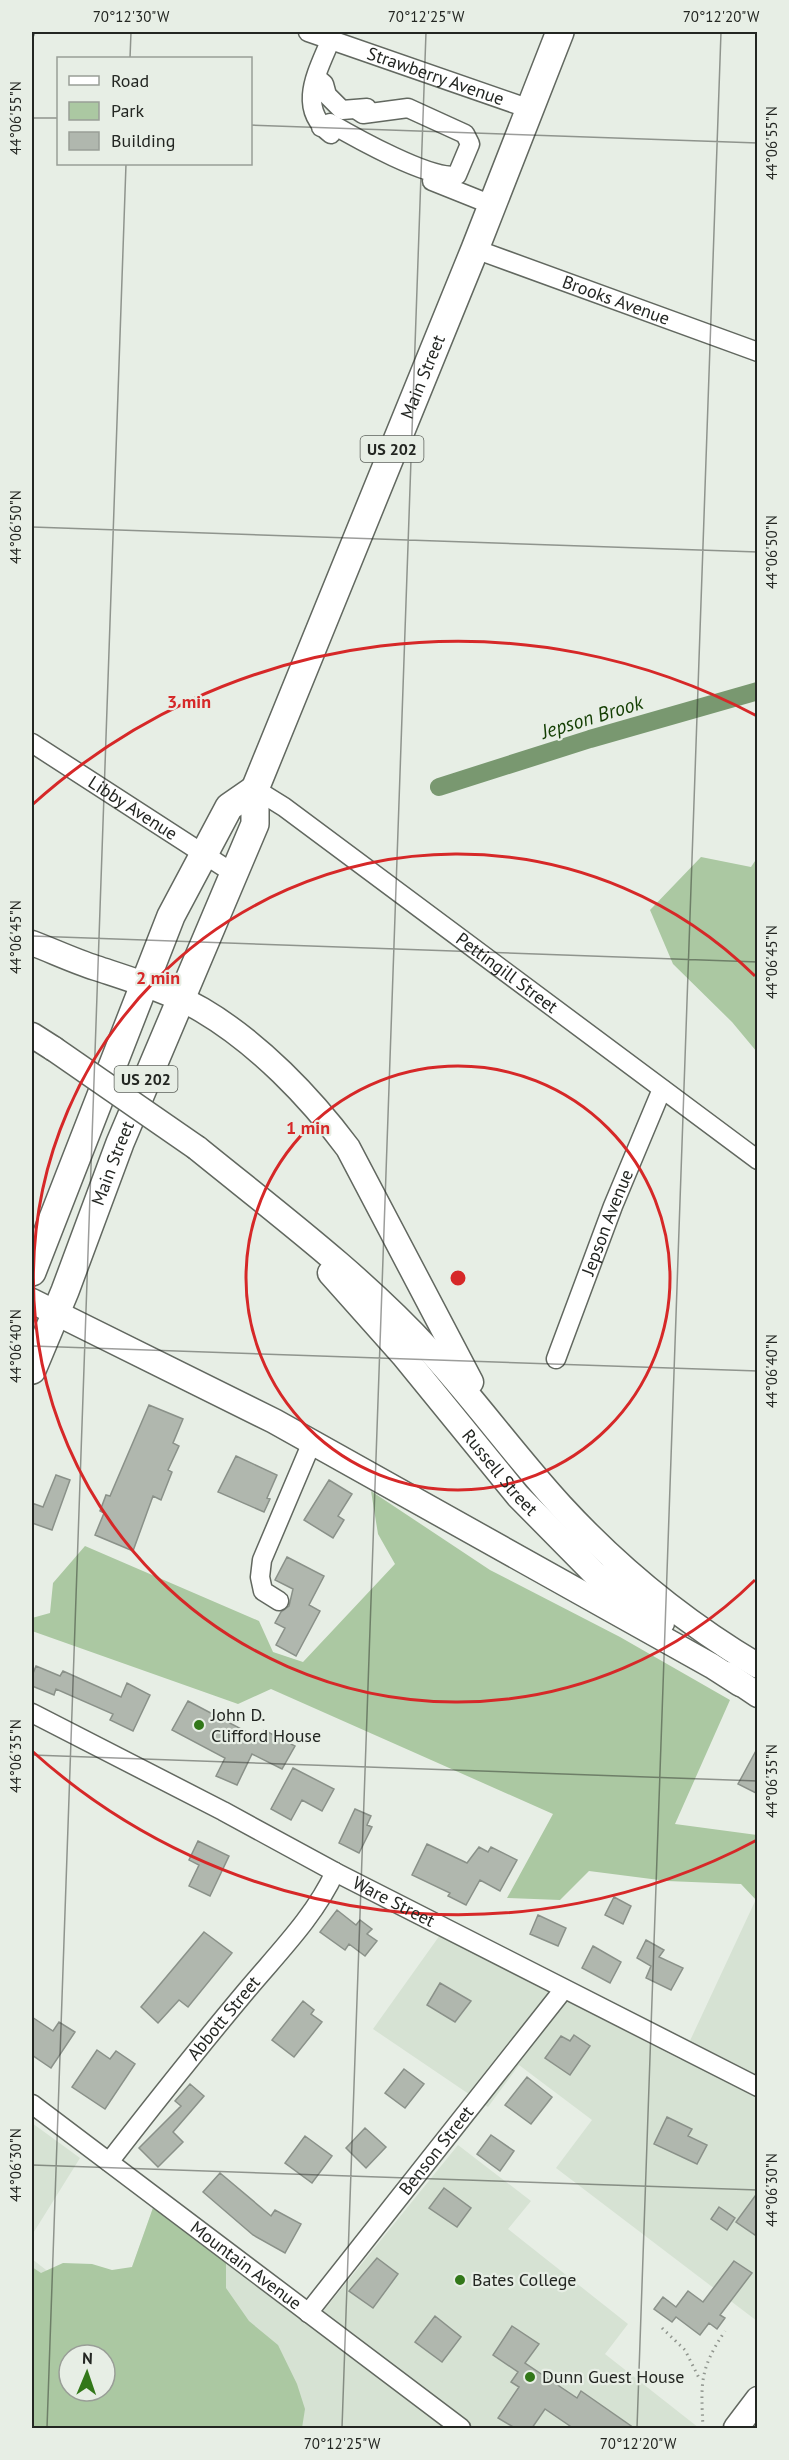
<svg xmlns="http://www.w3.org/2000/svg" width="789" height="2460" font-family="'PT Sans',sans-serif">
<rect width="100%" height="100%" fill="#e7eee5"/>
<path fill="#d6e2d3" fill-rule="evenodd" d="M757 1897V2321L556 2168 592 2120 519 2065 488 2107 373 2029 440 1935 681 2060Z
M32 2123 80 2158 32 2235Z
M458 2145 531 2201 508 2229 628 2324 605 2354 699 2428H32V2259L50 2273 119 2304 154 2205 312 2325ZM69 2355H105V2391H69Z"/>
<path fill="#abc8a2" fill-rule="evenodd" d="M701 857 751 867 757 858V1052L732 1022 673 964 650 910Z
M371 1491 490 1570 620 1637 730 1700 675 1824 757 1835V1901L741 1884 667 1881 589 1871 560 1900 507 1898 553 1814 271 1689 238 1704 32 1631V1618L50 1613 53 1583 85 1546 259 1621 273 1652 303 1662 395 1564 378 1534Z
M154 2205 226 2260V2288L249 2321 278 2345 297 2384 305 2409 302 2428H32V2267L41 2273 63 2263 92 2264 112 2270 132 2267ZM69 2355H105V2391H69Z"/>
<g fill="none" stroke-linecap="round" stroke-linejoin="round">
<path stroke="#799870" stroke-width="18" d="M439 787 590 739 758 691"/>
</g>
<path fill="#b0b7ae" stroke="#8a9189" stroke-width="1.5" d="M149 1405 183 1419 173 1443 179 1446 168 1470 172 1472 161 1500 153 1496 133 1551 95 1535 104 1513 100 1511 106 1495 110 1496Z
M236 1456 277 1475 267 1498 270 1499 264 1512 218 1492Z
M56 1475 70 1480 52 1530 32 1523V1503L43 1507Z
M329 1480 352 1494 338 1516 344 1520 333 1538 304 1520Z
M287 1557 324 1576 309 1605 320 1611 296 1656 276 1645 285 1628 275 1623 281 1612 289 1606 293 1589 275 1580Z
M36 1666 60 1676 63 1671 121 1697 127 1683 150 1695 133 1731 110 1720 113 1714 56 1689 54 1695 32 1686V1676Z
M188 1701 260 1739 264 1730 295 1746 282 1769 252 1754 237 1785 216 1776 225 1758 172 1730Z
M758 1747V1794L738 1784Z
M293 1768 334 1789 322 1811 302 1800 291 1820 271 1809Z
M355 1809 371 1816 367 1825 372 1827 359 1853 339 1843Z
M198 1841 229 1856 210 1896 189 1886 199 1865 189 1860Z
M427 1844 467 1863 479 1847 488 1852 491 1847 517 1860 500 1891 480 1880 466 1905 448 1896 450 1893 412 1875Z
M614 1897 631 1906 623 1924 605 1915Z
M337 1910 356 1925 360 1920 372 1929 367 1934 377 1941 365 1956 349 1944 345 1950 320 1932Z
M538 1915 566 1928 558 1946 530 1934Z
M204 1932 232 1953 188 2007 179 2000 158 2023 141 2007Z
M646 1940 664 1950 659 1957 683 1968 671 1990 646 1978 651 1966 637 1958Z
M593 1946 621 1962 610 1983 582 1968Z
M440 1983 471 2001 455 2022 427 2005Z
M303 2001 314 2010 311 2014 322 2022 294 2057 272 2040Z
M32 2017 53 2031 59 2022 75 2032 51 2068 32 2055Z
M574 2035 590 2046 570 2075 545 2058 561 2036 570 2041Z
M97 2050 110 2059 116 2051 135 2064 105 2109 72 2087Z
M404 2069 424 2084 405 2108 385 2093Z
M527 2077 552 2097 531 2124 505 2105Z
M190 2084 204 2096 173 2132 183 2142 158 2167 139 2148 181 2106 175 2101Z
M667 2117 692 2129 688 2136 707 2145 697 2164 654 2144Z
M365 2128 386 2147 366 2168 346 2148Z
M491 2135 514 2151 500 2171 477 2154Z
M305 2136 332 2156 312 2183 285 2163Z
M220 2173 271 2216 275 2210 301 2224 285 2253 253 2235 203 2192Z
M444 2188 471 2208 457 2227 429 2208Z
M758 2192V2237L736 2222Z
M719 2207 735 2218 727 2230 711 2219Z
M377 2258 398 2274 373 2308 349 2291Z
M734 2261 752 2273 720 2315 725 2318 717 2329 709 2323 700 2335 676 2317 672 2322 654 2309 663 2297 676 2307 688 2291 703 2302Z
M435 2316 461 2337 442 2362 415 2342Z
M512 2326 539 2344 525 2363 577 2398 581 2391 634 2428H573L545 2409 532 2428H515L498 2418 519 2387 511 2382 518 2372 493 2355Z"/>
<g fill="none" stroke-linecap="round" stroke-linejoin="round">
<defs>
<g id="minor">
<path id="s1" d="M308 32 530 109"/>
<path d="M331 39C317 73 296 108 331 134"/>
<path d="M317 78 324 84 327 95 342 110 367 108"/>
<path d="M321 127 330 123C354 137 432 181 457 175L470 144 465 134 408 108 363 114 357 110"/>
<path d="M432 181 492 205"/>
<path id="s2" d="M475 249 758 352"/>
<path id="s3" d="M32 743 233 873"/>
<path id="s4" d="M255 789 284 807 758 1160"/>
<path id="s5" d="M556 1359 613 1206 662 1089"/>
<path d="M279 1601 263 1591 260 1577 262 1560 312 1442"/>
<path id="s6" d="M32 1713 223 1811 335 1872 758 2087"/>
<path id="s7" d="M32 2104 461 2428"/>
<path id="s8" d="M109 2162C154 2104 200 2046 247 1990 278 1953 315 1916 335 1872"/>
<path id="s9" d="M308 2313 564 1989"/>
</g>
<g id="major">
<path d="M32 943C53 951 74 961 96 968 132 980 169 991 202 1010 258 1043 310 1097 348 1148L471 1382"/>
<path d="M32 1035 54 1049"/>
<path d="M197 1148C277 1213 360 1275 429 1350 475 1400 515 1456 561 1506 619 1569 684 1622 758 1666"/>
<path id="s10" d="M330 1273 403 1355 518 1496 594 1573 662 1623"/>
<path d="M32 1301 274 1421 712 1666 740 1684"/>
<path d="M727 1674 758 1695"/>
<path d="M736 2428 758 2399"/>
</g>
<g id="highway">
<path d="M32 1272 171 916 229 807 255 789"/>
<path id="s11" d="M32 1370 65 1291 120 1143 255 824V789L475 249 560 32"/>
</g>
</defs>
<use href="#minor" stroke="#626860" stroke-width="21"/>
<use href="#major" stroke="#626860" stroke-width="27"/>
<use href="#highway" stroke="#626860" stroke-width="30"/>
<path stroke="#90958e" stroke-width="3" stroke-dasharray="1.5 4.5" stroke-linecap="butt" d="M662 2328 685 2350 700 2380
M703 2428C701 2383 699 2370 725 2331"/>
<use href="#minor" stroke="#fff" stroke-width="18"/>
<use href="#major" stroke="#fff" stroke-width="24"/>
<use href="#highway" stroke="#fff" stroke-width="27"/>
<path stroke="#6e726c" stroke-width="4.5" stroke-dasharray="12 6" stroke-linecap="butt" d="M32 36 33 32"/>
<defs>
<path id="major-bridge" d="M54 1049 197 1148"/>
</defs>
<use href="#major-bridge" stroke="#626860" stroke-width="27" stroke-linecap="butt"/>
<use href="#major-bridge" stroke="#fff" stroke-width="24"/>
</g>
<path fill="none" stroke="#232622" stroke-width="1.5" stroke-opacity="0.45" d="M130 58 131 32M32 118H58M250 125 758 143M32 527 758 552M32 936 758 962M32 1346 758 1371M32 1755 758 1781M32 2165 758 2190M47 2428 126 164M342 2428 426 32M637 2428 721 32"/>
<g fill="none" stroke="#d62828" stroke-width="3">
<circle cx="458" cy="1278" r="212"/>
<path d="M755 1580A424 424 0 1 1 755 976"/>
<path d="M757 1840A636 636 0 0 1 32 1751M32 805A636 636 0 0 1 757 716"/>
</g>
<g fill="#327719" stroke="#e7eee5" stroke-width="2">
<circle cx="199" cy="1725" r="6"/>
<circle cx="460" cy="2280" r="6"/>
<circle cx="530" cy="2377" r="6"/>
</g>
<g text-anchor="middle" stroke-width="4.5" stroke-linejoin="round" paint-order="stroke">
<g fill="#e7eee5" stroke="#5e625c" stroke-width="1.5">
<rect x="360.5" y="436" width="63" height="26" rx="4.5"/>
<rect x="114.5" y="1066" width="63" height="26" rx="4.5"/>
</g>
<g font-size="16" font-weight="bold" fill="#232622">
<text x="392" y="455">US 202</text>
<text x="146" y="1085">US 202</text>
</g>
<g font-size="18" fill="#232622" stroke="#e7eee5">
<text dy="6" stroke="none"><textPath href="#s1" startOffset="135">Strawberry Avenue</textPath></text>
<text dy="6" stroke="none"><textPath href="#s2" startOffset="150">Brooks Avenue</textPath></text>
<text dy="6" stroke="none"><textPath href="#s11" startOffset="1070">Main Street</textPath></text>
<text dy="6" stroke="none"><textPath href="#s3" startOffset="120">Libby Avenue</textPath></text>
<text dy="6" stroke="none"><textPath href="#s4" startOffset="312">Pettingill Street</textPath></text>
<text dy="6" stroke="none"><textPath href="#s11" startOffset="222">Main Street</textPath></text>
<text dy="6" stroke="none"><textPath href="#s5" startOffset="146">Jepson Avenue</textPath></text>
<text dy="6" stroke="none"><textPath href="#s10" startOffset="262">Russell Street</textPath></text>
<text dy="6" stroke="none"><textPath href="#s6" startOffset="408">Ware Street</textPath></text>
<text dy="6" stroke="none"><textPath href="#s8" startOffset="184">Abbott Street</textPath></text>
<text dy="6" stroke="none"><textPath href="#s9" startOffset="207">Benson Street</textPath></text>
<text dy="6" stroke="none"><textPath href="#s7" startOffset="268">Mountain Avenue</textPath></text>
</g>
<g font-size="18" fill="#232622" stroke="#e7eee5" text-anchor="start">
<text x="211" y="1721">John D.<tspan x="211" dy="21">Clifford House</tspan></text>
<text x="472" y="2286">Bates College</text>
<text x="542" y="2383">Dunn Guest House</text>
</g>
<g font-size="20" font-style="italic" fill="#133e02" stroke="#e7eee5">
<text transform="translate(592 717) rotate(-17)" y="7">Jepson Brook</text>
</g>
</g>
<circle cx="458" cy="1278" r="9" fill="#d62828" stroke="#e7eee5" stroke-width="3"/>
<g font-size="18" text-anchor="middle" font-weight="bold" fill="#d62828" stroke="#e7eee5" stroke-width="4.5" stroke-linejoin="round" paint-order="stroke">
<text x="189" y="708">3 min</text>
<text x="158" y="984">2 min</text>
<text x="308" y="1134">1 min</text>
</g>
<rect width="789" height="2460" fill="none" stroke="#e7eee5" stroke-width="66"/>
<rect x="57" y="57" width="195" height="108" fill="#e7eee5" stroke="#999e97" stroke-width="1.5"/>
<rect x="69" y="76" width="30" height="9" fill="#ffffff" stroke="#999e97" stroke-width="1.5"/>
<text x="111" y="87" font-size="18" fill="#232622">Road</text>
<rect x="69" y="102" width="30" height="18" fill="#abc8a2" stroke="#999e97" stroke-width="1.5"/>
<text x="111" y="117" font-size="18" fill="#232622">Park</text>
<rect x="69" y="132" width="30" height="18" fill="#b0b7ae" stroke="#999e97" stroke-width="1.5"/>
<text x="111" y="147" font-size="18" fill="#232622">Building</text>
<g transform="translate(87 2373) rotate(2)"><circle r="28" fill="#e7eee5" stroke="#999e97" stroke-width="1.5"/>
<path d="M0-4.5L10 22L0 15L-10 22Z" fill="#327719"/>
<text y="-9" font-size="16" font-weight="bold" text-anchor="middle" fill="#232622">N</text>
</g>
<rect x="33" y="33" width="723" height="2394" fill="none" stroke="#232622" stroke-width="2"/>
<g font-size="15" text-anchor="middle" fill="#232622">
<text x="131" y="22">70°12'30"W</text>
<text x="426" y="22">70°12'25"W</text>
<text x="721" y="22">70°12'20"W</text>
<text transform="translate(16 118) rotate(-90)" y="5">44°06'55"N</text>
<text transform="translate(772 143) rotate(-90)" y="5">44°06'55"N</text>
<text transform="translate(16 527) rotate(-90)" y="5">44°06'50"N</text>
<text transform="translate(772 552) rotate(-90)" y="5">44°06'50"N</text>
<text transform="translate(16 937) rotate(-90)" y="5">44°06'45"N</text>
<text transform="translate(772 962) rotate(-90)" y="5">44°06'45"N</text>
<text transform="translate(16 1346) rotate(-90)" y="5">44°06'40"N</text>
<text transform="translate(772 1371) rotate(-90)" y="5">44°06'40"N</text>
<text transform="translate(16 1756) rotate(-90)" y="5">44°06'35"N</text>
<text transform="translate(772 1781) rotate(-90)" y="5">44°06'35"N</text>
<text transform="translate(16 2165) rotate(-90)" y="5">44°06'30"N</text>
<text transform="translate(772 2190) rotate(-90)" y="5">44°06'30"N</text>
<text x="342" y="2449">70°12'25"W</text>
<text x="638" y="2449">70°12'20"W</text>
</g>
</svg>
